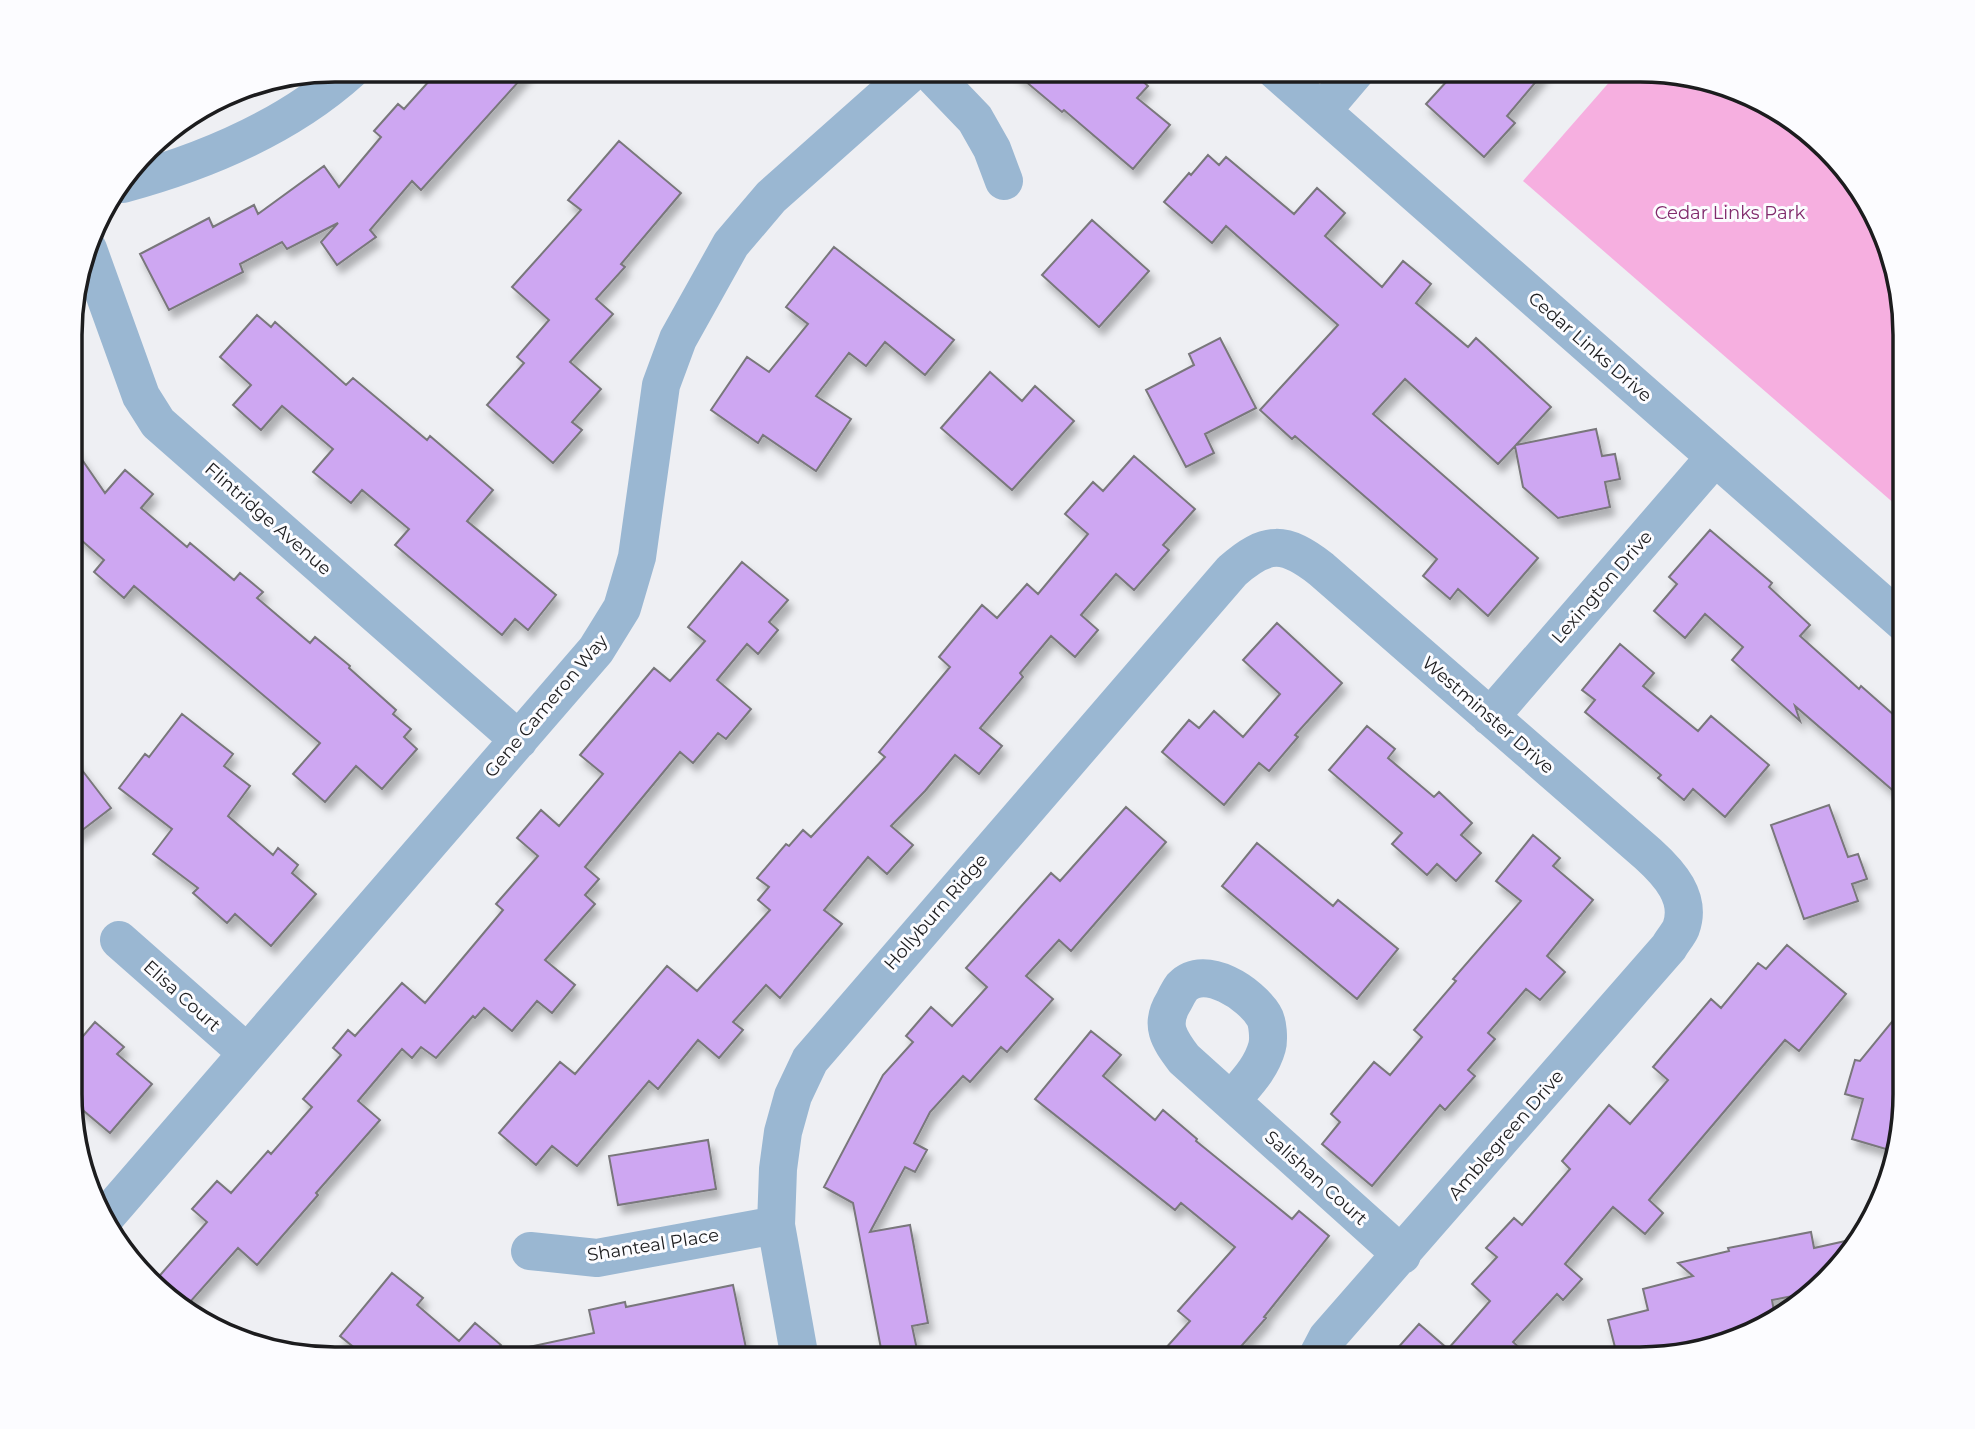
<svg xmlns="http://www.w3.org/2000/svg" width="1975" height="1429" font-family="Montserrat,sans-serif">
<defs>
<filter id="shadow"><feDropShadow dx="4.5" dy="8" stdDeviation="3.5" flood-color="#0004"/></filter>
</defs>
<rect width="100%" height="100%" fill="#eeeff3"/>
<path fill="#f6afe0" d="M1619 71H1657L1725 84 1802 125 1877 218 1904 318V512L1523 181Z"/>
<path fill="#cea7f2" stroke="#79777b" stroke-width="2" filter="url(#shadow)" d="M439 70H529L421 190 412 181 370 230 376 237 337 265 321 242 338 223 287 249 282 242 240 264 243 272 169 310 140 254 209 218 213 227 254 205 258 214 324 166 339 187 381 137 374 131 398 104 404 109Z
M1012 70H1130L1148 86 1137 98 1170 125 1133 169 1064 110 1062 112Z
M1457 70 1545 71 1507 116 1515 123 1484 157 1426 104Z
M619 141 681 193 621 264 625 267 596 299 613 314 570 362 601 389 572 422 582 430 553 463 487 405 524 363 517 357 549 320 512 287 581 210 568 200Z
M1208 155 1219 165 1226 157 1294 214 1317 188 1345 213 1325 236 1382 287 1403 261 1431 284 1416 303 1468 347 1476 338 1551 407 1516 445 1596 429 1602 456 1615 454 1620 479 1605 482 1610 507 1558 518 1523 487 1515 446 1498 464 1405 379 1373 414 1538 558 1488 616 1458 589 1450 599 1423 576 1437 559 1295 436 1292 439 1260 410 1338 325 1226 226 1212 243 1164 202 1189 173 1191 175Z
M1092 220 1149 271 1099 327 1042 275Z
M834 247 954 340 925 375 885 342 866 366 849 353 816 396 851 419 816 471 763 435 758 443 711 410 747 357 769 372 808 324 786 307Z
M257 315 271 327 275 322 346 385 353 378 427 440 430 436 493 490 467 521 556 595 528 630 515 619 502 635 395 545 409 529 362 490 351 503 313 472 333 449 282 406 261 430 233 405 251 385 220 357Z
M1220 338 1256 408 1205 434 1214 453 1186 467 1146 390 1194 365 1189 354Z
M990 372 1022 401 1035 386 1074 421 1012 490 941 428Z
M72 445 105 493 125 470 153 494 141 508 187 547 190 543 234 580 240 573 263 592 257 598 310 643 315 637 350 666 349 668 396 710 393 714 411 729 404 737 417 749 382 789 356 766 325 802 293 774 320 743 134 586 124 598 94 572 104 560 72 532Z
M1134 456 1195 509 1163 545 1169 550 1134 590 1116 574 1081 615 1098 630 1075 657 1051 636 1020 673 1023 677 980 728 1002 746 979 774 955 755 925 791 891 826 913 845 887 874 868 857 824 910 842 924 780 998 766 985 733 1022 743 1030 719 1058 698 1040 658 1089 649 1081 577 1166 552 1146 536 1165 499 1133 560 1062 575 1074 667 966 697 991 770 910 758 900 769 887 757 878 786 844 789 846 803 830 811 837 885 757 879 752 950 667 939 657 982 605 997 618 1027 584 1038 594 1088 534 1065 514 1093 482 1103 491Z
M1710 530 1772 583 1769 587 1810 625 1800 636 1859 689 1861 686 1904 724V800L1795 706 1800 721 1732 660 1743 647 1705 614 1685 638 1654 611 1677 584 1669 577Z
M742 562 788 600 769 622 778 630 758 654 747 644 717 680 751 709 726 739 718 733 693 763 680 752 585 867 599 879 585 895 595 904 545 960 575 985 552 1013 537 1001 512 1031 484 1008 475 1018 473 1016 436 1058 421 1047 412 1058 402 1049 358 1101 380 1120 316 1193 318 1195 257 1265 238 1248 183 1310 173 1304 154 1282 207 1222 192 1209 217 1181 231 1193 268 1151 271 1154 312 1107 303 1099 341 1055 333 1048 348 1030 355 1036 402 983 425 1003 503 910 496 904 538 856 517 838 541 810 559 826 603 774 580 755 654 668 670 681 705 641 688 627Z
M1277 623 1342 683 1295 735 1298 737 1269 771 1259 763 1224 805 1162 752 1189 720 1199 728 1214 711 1243 737 1280 694 1243 660Z
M1620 644 1654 673 1643 686 1698 731 1711 716 1769 765 1725 817 1693 789 1684 800 1658 778 1661 775 1585 712 1595 700 1582 690Z
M182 714 233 754 224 766 250 786 228 816 273 855 278 848 298 865 292 873 316 894 271 946 235 914 227 923 193 893 198 888 153 854 172 829 119 788 145 754 149 757Z
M1367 726 1395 749 1388 758 1434 797 1439 792 1472 823 1461 835 1481 853 1456 881 1437 864 1427 875 1392 844 1402 833 1329 770Z
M72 757 111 808 72 838Z
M1829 805 1848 857 1858 854 1867 879 1852 884 1858 901 1804 919 1771 825Z
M1126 807 1166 842 1071 951 1059 940 1026 976 1053 999 1007 1052 1001 1047 970 1082 963 1076 930 1112 914 1143 927 1150 915 1172 905 1167 870 1232 910 1225 928 1323 912 1326 919 1359H883L853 1203 824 1187 883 1075 913 1042 906 1036 931 1007 952 1026 987 987 966 968 1051 873 1060 881Z
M1533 835 1560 858 1553 866 1593 900 1547 956 1565 972 1540 1000 1526 989 1488 1033 1495 1039 1468 1070 1475 1076 1445 1110 1440 1105 1372 1186 1322 1144 1340 1122 1331 1114 1374 1062 1390 1075 1422 1037 1414 1030 1456 981 1453 979 1521 901 1496 881Z
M1257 843 1333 906 1338 900 1398 949 1357 999 1222 886Z
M1787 945 1846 994 1799 1051 1785 1040 1649 1200 1663 1213 1645 1234 1613 1207 1565 1264 1582 1279 1563 1300 1557 1294 1513 1342 1532 1359H1388L1419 1324 1448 1349 1490 1301 1472 1284 1497 1257 1486 1248 1514 1218 1522 1225 1570 1169 1562 1161 1609 1105 1630 1124 1668 1080 1653 1067 1711 999 1721 1008 1758 963 1766 969Z
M1904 1007V1111L1896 1152 1852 1139 1863 1099 1845 1094 1855 1060 1860 1061Z
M95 1022 124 1047 117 1054 152 1084 110 1133 72 1101V1049Z
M1091 1031 1121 1055 1103 1076 1155 1120 1163 1110 1197 1139 1196 1141 1292 1219 1299 1211 1329 1236 1264 1317 1266 1318 1230 1359H1156L1190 1321 1178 1311 1235 1247 1181 1203 1175 1210 1035 1099Z
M708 1140 716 1189 618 1205 609 1156Z
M1811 1232 1814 1248 1859 1238 1850 1256 1803 1294 1772 1300 1775 1317 1757 1332 1746 1334 1744 1328 1626 1359H1618L1608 1320 1648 1310 1643 1289 1693 1276 1678 1263 1729 1251 1728 1248Z
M392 1273 423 1298 417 1305 459 1341 475 1323 501 1345 489 1359 367 1358 340 1336Z
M733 1285 747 1353 716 1359H696L695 1354 671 1359H525L524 1348 594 1333 589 1310 625 1302 626 1307Z"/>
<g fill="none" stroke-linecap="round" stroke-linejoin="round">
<path stroke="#9ab7d2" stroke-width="38" d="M928 70 975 119 992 149 1004 181
M1275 70 1904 623
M1322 111 1357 70
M123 184C204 162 288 127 351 70
M88 249 141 396 158 423 519 740
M1490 717 1715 457
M119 940 246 1052
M1231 1101C1245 1084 1261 1069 1267 1047 1269 1040 1268 1022 1264 1016 1251 994 1205 963 1182 987 1179 991 1176 997 1174 1001 1159 1025 1169 1039 1184 1059L1402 1255
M103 1220 596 650 622 608 637 557 661 385 678 339 731 244 771 197 914 70
M530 1251 597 1258 776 1225
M800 1359 776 1225 778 1169 783 1132 793 1096 810 1060 1232 571C1267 540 1285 541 1321 569L1648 854C1669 873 1692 898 1681 928 1678 935 1672 941 1669 947L1327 1338 1316 1359"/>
</g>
<g text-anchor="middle" stroke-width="6" stroke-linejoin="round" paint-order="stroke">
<g font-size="18" fill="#812a6c" stroke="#fcfcff">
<text x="1730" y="219">Cedar Links Park</text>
</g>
<g font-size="18" fill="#1c1c1e" stroke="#fcfcff">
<text transform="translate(1590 347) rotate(41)" y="6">Cedar Links Drive</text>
<text transform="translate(268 519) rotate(41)" y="6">Flintridge Avenue</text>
<text transform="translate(1602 587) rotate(-49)" y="6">Lexington Drive</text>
<text transform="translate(546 706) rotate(-50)" y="6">Gene Cameron Way</text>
<text transform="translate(1488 715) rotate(41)" y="6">Westminster Drive</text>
<text transform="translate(936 912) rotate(-49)" y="6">Hollyburn Ridge</text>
<text transform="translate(182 996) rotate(42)" y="6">Elisa Court</text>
<text transform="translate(1506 1135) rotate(-49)" y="6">Amblegreen Drive</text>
<text transform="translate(1316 1178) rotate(42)" y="6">Salishan Court</text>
<text transform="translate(653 1245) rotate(-9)" y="6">Shanteal Place</text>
</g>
</g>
<path d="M0 0H1975V1429H0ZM335 82H1640A253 253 0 0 1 1893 335V1094A253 253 0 0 1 1640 1347H335A253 253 0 0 1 82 1094V335A253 253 0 0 1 335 82Z" fill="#fcfcff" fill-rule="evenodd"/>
<path fill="none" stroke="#1c1c1e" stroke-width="3.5" d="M335 82H1640A253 253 0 0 1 1893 335V1094A253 253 0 0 1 1640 1347H335A253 253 0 0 1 82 1094V335A253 253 0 0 1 335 82Z"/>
</svg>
